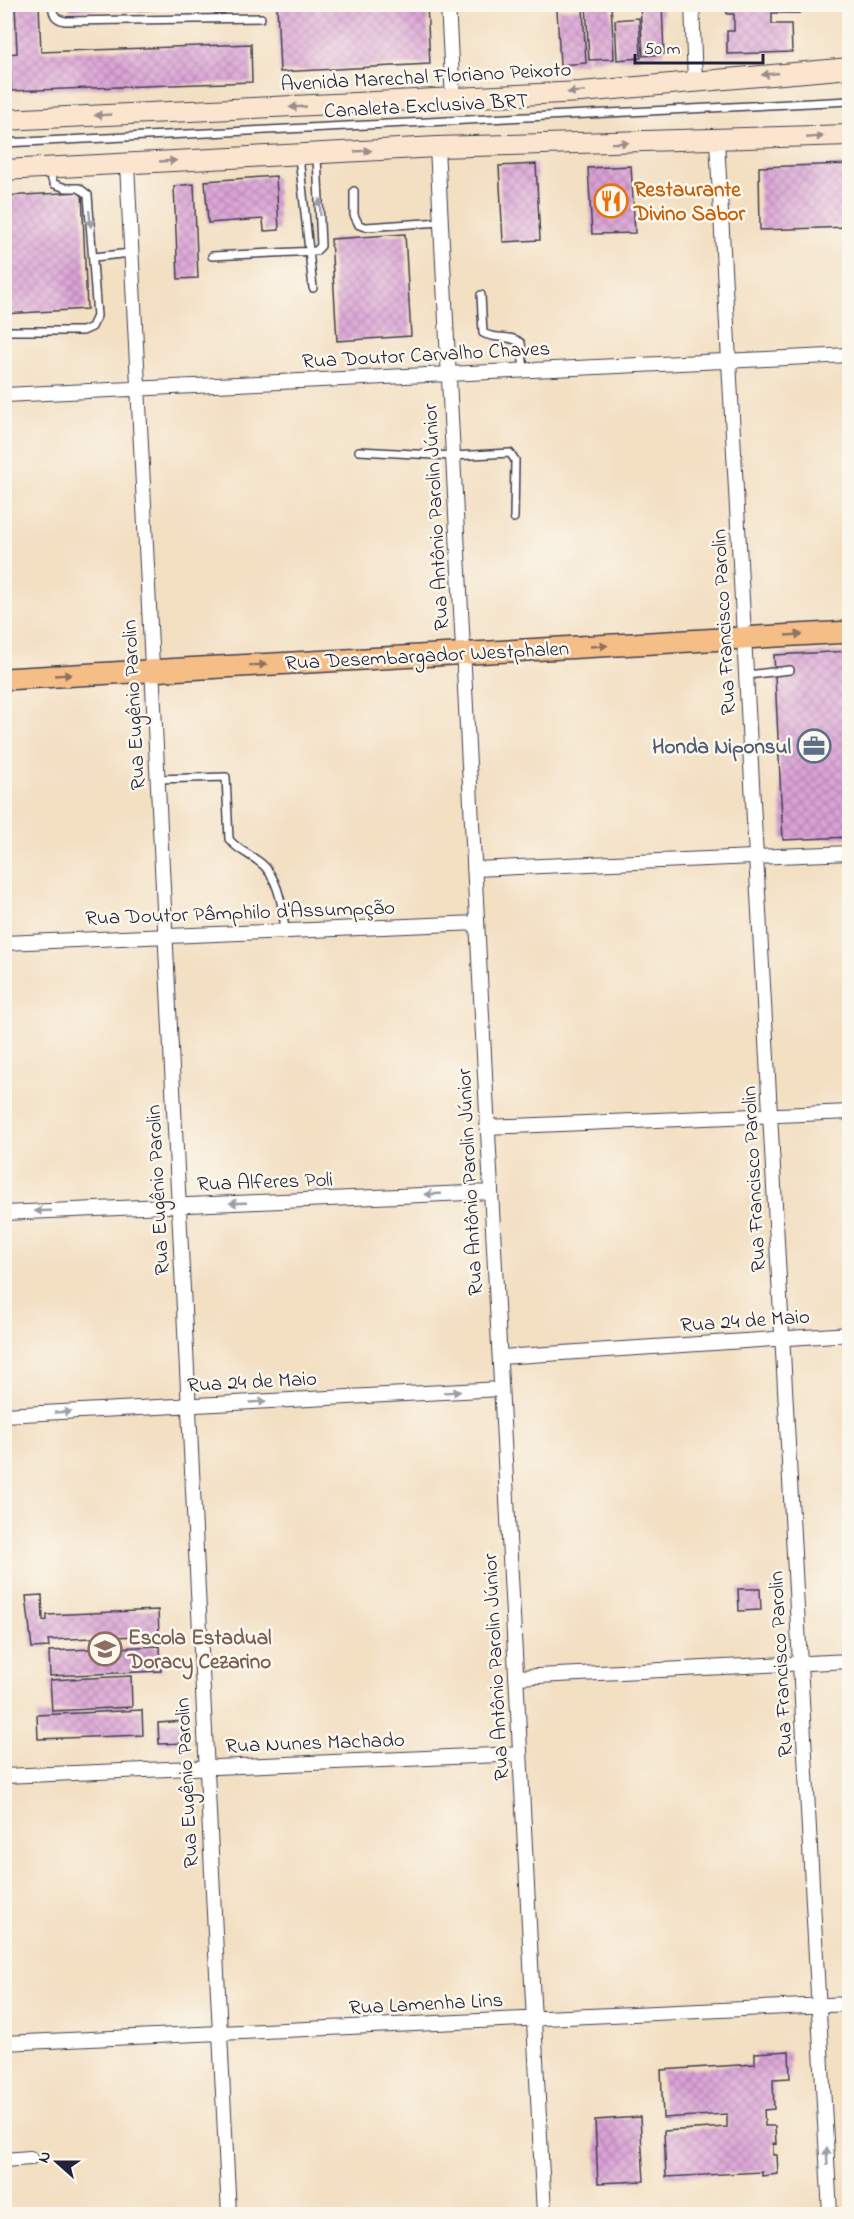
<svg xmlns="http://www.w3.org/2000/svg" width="854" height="2219" font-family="'Indie Flower',sans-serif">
<defs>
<pattern id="building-cross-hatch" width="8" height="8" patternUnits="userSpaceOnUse" patternTransform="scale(1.5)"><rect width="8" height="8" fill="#dba2d6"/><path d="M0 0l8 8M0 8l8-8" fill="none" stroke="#b184af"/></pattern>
</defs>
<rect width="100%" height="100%" fill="#fbf7ec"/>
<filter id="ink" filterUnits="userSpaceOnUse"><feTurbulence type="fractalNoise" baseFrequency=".0167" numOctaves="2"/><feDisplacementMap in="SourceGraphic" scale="12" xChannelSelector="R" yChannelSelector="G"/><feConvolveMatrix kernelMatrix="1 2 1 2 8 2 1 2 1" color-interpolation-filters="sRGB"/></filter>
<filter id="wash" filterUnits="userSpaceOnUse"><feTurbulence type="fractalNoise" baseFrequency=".008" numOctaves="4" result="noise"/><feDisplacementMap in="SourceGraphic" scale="24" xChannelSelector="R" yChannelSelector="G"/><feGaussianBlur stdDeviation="1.35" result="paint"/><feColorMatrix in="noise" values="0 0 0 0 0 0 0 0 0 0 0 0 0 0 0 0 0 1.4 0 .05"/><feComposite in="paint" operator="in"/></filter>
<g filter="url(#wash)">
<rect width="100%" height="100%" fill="#f3dfc2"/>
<g id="blocks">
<path fill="url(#building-cross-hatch)" d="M15 4H39L41 52 251 44 252 82 11 91 9 54 17 53Z
M69 4H106V9L70 11Z
M586 4H611L614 59 589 60Z
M640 4H662L664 54 643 56Z
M727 4H800V13H772V24H791L792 52 727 54V31H734V14H727Z
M124 5H203V7L124 11Z
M277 5H427L430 64 280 72Z
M583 8 586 63 560 65 557 9Z
M639 18 641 58 617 60 615 20Z
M536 164 540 240 503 242 499 166Z
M850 164V227L760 230 759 167Z
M631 166 635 233 592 234 588 168Z
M276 176 279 230 264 231 263 219 208 223 205 181Z
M194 184 198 278 178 279 174 186Z
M82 192 87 309 4 314V196Z
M405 234 411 336 337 341 331 239Z
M850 651V837L783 840 774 655Z
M738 1589H760L761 1610 739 1611Z
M42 1595 43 1621 47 1620V1615L158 1610 159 1635 48 1640 49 1647 32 1648 26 1596Z
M160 1646 161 1671 50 1676 49 1651Z
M131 1676 132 1707 52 1711 50 1680Z
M142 1710 143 1735 38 1739 37 1715Z
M184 1721 185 1743 159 1744 158 1723Z
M789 2051 790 2078 773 2079 774 2109 764 2110 765 2126H775L776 2144 773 2143V2155H777L778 2174 762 2176V2172L666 2177 664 2131 727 2127V2114L663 2118 661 2070 755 2064V2053Z
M640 2117 644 2181 598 2183 595 2120Z"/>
</g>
</g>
<g filter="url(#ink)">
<use href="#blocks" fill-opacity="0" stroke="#413e4f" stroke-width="1.5"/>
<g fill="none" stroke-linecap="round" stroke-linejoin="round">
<defs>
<path id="lane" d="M52 4C53 15 55 19 65 21L261 18
M4 20 8 117
M4 143 850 101
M299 157 313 288
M354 191V215L359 225 366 227 441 222
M212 256 316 251 321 246 317 156
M94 257 131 253
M481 295 483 333C495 340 510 334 521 343L524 370
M4 331H83L92 327 97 316 88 195 79 188H66L54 184 48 171
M359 451 453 456 510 453 515 460 514 518
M747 675 790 670
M157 779 226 777 229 839C238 852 256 856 266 868 280 885 283 910 285 931"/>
<path id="street" d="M448 4 453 100
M692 4 695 82
M717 141 830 2214
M437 147 544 2214
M127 164 229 2214
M4 395 850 355
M474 869 850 853
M4 943 477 923
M487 1127 850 1112
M4 1213 491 1192
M500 1357 850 1334
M4 1415 501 1389
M516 1677 850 1661
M4 1776 520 1754
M4 2043 850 2004
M4 2160 30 2158"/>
<path id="secondary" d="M4 120 581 92 850 68
M4 170 437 147 850 135"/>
<path id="primary" d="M4 679 850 632"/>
</defs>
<use href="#lane" stroke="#413e4f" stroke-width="10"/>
<use href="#street" stroke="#413e4f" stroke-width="16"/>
<use href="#secondary" stroke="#413e4f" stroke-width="22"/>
<use href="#primary" stroke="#413e4f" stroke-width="24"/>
<use href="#lane" stroke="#fff" stroke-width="7"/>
<use href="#street" stroke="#fff" stroke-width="14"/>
<use href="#secondary" stroke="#fbe5cf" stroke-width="20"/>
<use href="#primary" stroke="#f6be87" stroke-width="21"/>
</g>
<defs><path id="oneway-solid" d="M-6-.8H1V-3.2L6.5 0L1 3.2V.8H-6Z" transform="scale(1.5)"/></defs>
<g fill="#998d8c">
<use href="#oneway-solid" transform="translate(770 74) rotate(174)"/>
<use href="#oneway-solid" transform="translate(576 92) rotate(176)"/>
<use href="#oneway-solid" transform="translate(298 107) rotate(177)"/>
<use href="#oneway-solid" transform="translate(103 115) rotate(177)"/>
<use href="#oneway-solid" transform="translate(815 137) rotate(-5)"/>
<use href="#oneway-solid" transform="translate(620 143) rotate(-1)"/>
<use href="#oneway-solid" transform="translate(363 151) rotate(-3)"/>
<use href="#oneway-solid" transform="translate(168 161) rotate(-3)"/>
</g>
<g fill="#9c9ca7">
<use href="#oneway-solid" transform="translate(320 207) rotate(-93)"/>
<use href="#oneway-solid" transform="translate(90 219) rotate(84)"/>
<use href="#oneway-solid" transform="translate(433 1194) rotate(178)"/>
<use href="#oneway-solid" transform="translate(238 1203) rotate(178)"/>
<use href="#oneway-solid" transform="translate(43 1211) rotate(178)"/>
<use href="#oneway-solid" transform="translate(452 1392) rotate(-3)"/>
<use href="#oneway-solid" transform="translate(258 1402) rotate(-3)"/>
<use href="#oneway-solid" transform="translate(63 1412) rotate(-3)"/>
<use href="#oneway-solid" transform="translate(827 2156) rotate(-93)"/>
</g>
<g fill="#8c7061">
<use href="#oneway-solid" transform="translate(794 635) rotate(-3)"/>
<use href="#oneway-solid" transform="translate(599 646) rotate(-3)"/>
<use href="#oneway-solid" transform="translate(258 665) rotate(-3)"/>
<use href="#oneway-solid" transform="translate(63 675) rotate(-3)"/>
</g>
</g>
<defs>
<symbol id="restaurant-ring" viewBox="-11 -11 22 22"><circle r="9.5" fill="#fbf7ec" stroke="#e8710a" stroke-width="1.5"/><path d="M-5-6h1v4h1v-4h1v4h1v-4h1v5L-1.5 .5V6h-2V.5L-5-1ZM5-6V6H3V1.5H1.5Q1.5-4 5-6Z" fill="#e8710a"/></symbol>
<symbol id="office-ring" viewBox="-11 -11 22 22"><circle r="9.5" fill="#fbf7ec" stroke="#5c6f8a" stroke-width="1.5"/><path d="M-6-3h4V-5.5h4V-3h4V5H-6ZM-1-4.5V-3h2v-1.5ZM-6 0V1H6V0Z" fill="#5c6f8a"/></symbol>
<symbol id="school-ring" viewBox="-11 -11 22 22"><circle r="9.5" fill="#fbf7ec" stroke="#8d6e63" stroke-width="1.5"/><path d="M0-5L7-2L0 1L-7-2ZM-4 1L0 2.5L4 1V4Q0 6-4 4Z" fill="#8d6e63"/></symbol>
</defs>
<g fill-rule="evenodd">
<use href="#restaurant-ring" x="592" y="182" width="38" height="38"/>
<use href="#office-ring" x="795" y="727" width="38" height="38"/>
<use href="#school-ring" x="86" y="1630" width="38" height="38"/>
</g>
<g text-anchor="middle" stroke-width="5" stroke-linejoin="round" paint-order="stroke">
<g font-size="21" fill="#22223b" stroke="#fbf7ec">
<text transform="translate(426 76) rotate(-3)" y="7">Avenida Marechal Floriano Peixoto</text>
<text transform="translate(426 105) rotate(-3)" y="7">Canaleta Exclusiva BRT</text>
<text transform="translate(426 354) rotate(-3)" y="7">Rua Doutor Carvalho Chaves</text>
<text transform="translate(435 517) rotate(-93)" y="7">Rua Antônio Parolin Júnior</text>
<text transform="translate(723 622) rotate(-93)" y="7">Rua Francisco Parolin</text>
<text transform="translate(427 655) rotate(-3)" y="7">Rua Desembargador Westphalen</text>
<text transform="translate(133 705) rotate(-93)" y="7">Rua Eugênio Parolin</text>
<text transform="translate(240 912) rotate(-2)" y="7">Rua Doutor Pâmphilo d'Assumpção</text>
<text transform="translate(753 1179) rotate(-93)" y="7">Rua Francisco Parolin</text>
<text transform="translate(265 1181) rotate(-2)" y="7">Rua Alferes Poli</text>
<text transform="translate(469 1182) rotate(-93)" y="7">Rua Antônio Parolin Júnior</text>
<text transform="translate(157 1190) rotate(-93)" y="7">Rua Eugênio Parolin</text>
<text transform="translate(745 1320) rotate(-4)" y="7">Rua 24 de Maio</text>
<text transform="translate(252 1381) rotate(-3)" y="7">Rua 24 de Maio</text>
<text transform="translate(780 1664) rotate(-93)" y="7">Rua Francisco Parolin</text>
<text transform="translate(495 1667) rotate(-93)" y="7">Rua Antônio Parolin Júnior</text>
<text transform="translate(315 1742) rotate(-2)" y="7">Rua Nunes Machado</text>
<text transform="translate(186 1783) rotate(-93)" y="7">Rua Eugênio Parolin</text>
<text transform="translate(426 2003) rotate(-3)" y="7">Rua Lamenha Lins</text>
</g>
<g font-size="21" font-weight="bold" fill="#c56008" stroke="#fbf7ec" text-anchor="start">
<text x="634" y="196">Restaurante<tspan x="634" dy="24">Divino Sabor</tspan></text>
</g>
<g font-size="21" font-weight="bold" fill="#4e5e75" stroke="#fbf7ec" text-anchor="end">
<text x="791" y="753">Honda Niponsul</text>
</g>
<g font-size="21" font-weight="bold" fill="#785e54" stroke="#fbf7ec" text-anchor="start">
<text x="128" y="1644">Escola Estadual<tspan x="128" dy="24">Doracy Cezarino</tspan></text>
</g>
</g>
<rect width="854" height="2219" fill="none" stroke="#fbf7ec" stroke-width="24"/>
<g transform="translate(57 2162) rotate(291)" stroke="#fbf7ec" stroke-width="4.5" paint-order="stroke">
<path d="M0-4.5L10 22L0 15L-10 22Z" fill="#22223b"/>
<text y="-9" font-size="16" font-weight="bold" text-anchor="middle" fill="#22223b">N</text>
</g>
<path d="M635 54v9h128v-9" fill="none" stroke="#22223b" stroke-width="3"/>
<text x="644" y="54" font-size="18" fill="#22223b" stroke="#fbf7ec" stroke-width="4.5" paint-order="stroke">50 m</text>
</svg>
